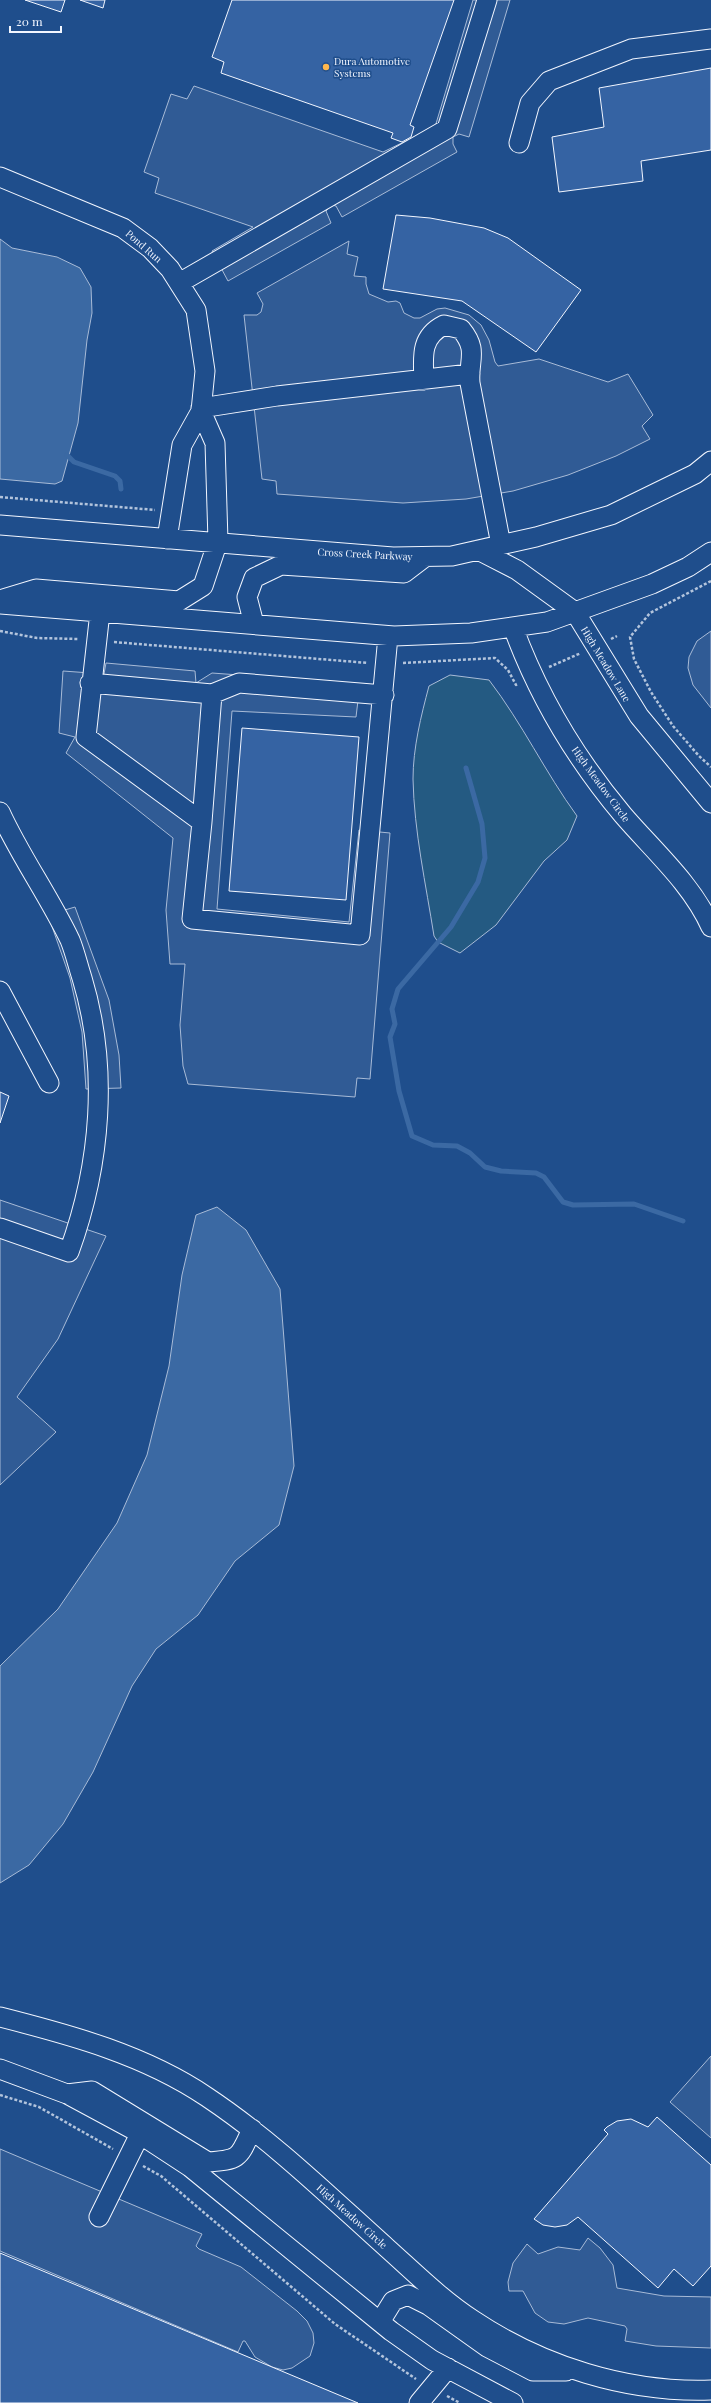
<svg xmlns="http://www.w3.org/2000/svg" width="711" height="2403" font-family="'Playfair Display',serif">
<rect width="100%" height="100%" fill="#1f4e8c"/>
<path fill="#245a82" stroke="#a8bbd7" d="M450 675 489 680C522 723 545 772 577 816L567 840 544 861 496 925 460 953 438 942 434 936C426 885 414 831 413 779 413 748 421 716 429 686Z"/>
<path fill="#305b95" stroke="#a8bbd7" d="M473 0H510L469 137 459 134 453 137V144L457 152 342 217 336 206 332 205 326 211 331 223 228 281 212 251 253 227 155 193 159 178 144 172 171 94 187 99 194 86 383 152 435 127Z
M349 241 347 254 358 257 354 276 366 277V284L369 294 388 302 396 301 400 303 404 313 414 318H420L437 309 445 308 469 315 481 325 489 340 495 362 498 366 539 359 608 382 628 374 653 415 642 426 650 439 616 456 568 475 513 491 466 499 403 503 277 494 276 481 262 479 244 315H257L261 312 263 304 257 293Z
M711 631V708L693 685 688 668 689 657 697 641Z
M106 663 195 671 196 683 212 673 360 684 356 717 232 711 217 909 349 922 359 830 390 833 370 1079 357 1078 355 1097 188 1084 183 1066 180 1025 185 964H170L166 910 173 838 66 753 75 737 59 733 63 671 104 674Z
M75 907 109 1000 119 1055 121 1088 86 1089 82 1032 70 978 48 915Z
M0 1200 106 1236 58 1339 17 1397 56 1432 0 1485Z
M711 2056V2138L670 2102Z
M0 2149 202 2234 196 2246 199 2249 241 2267 297 2311 307 2321 313 2333 314 2343 310 2356 292 2368 283 2370 272 2367 255 2357 245 2341H243L238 2352 0 2251Z
M588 2238 600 2248 613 2265 617 2288 664 2296 711 2297V2348L656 2346 625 2341 627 2329 625 2326 588 2318 564 2324 548 2322 535 2313 523 2291H509L508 2282 513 2263 527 2244 538 2254 558 2247 580 2250Z"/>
<path fill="#3b69a3" stroke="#a8bbd7" d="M0 239 12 248 57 257 80 268 91 287 92 313 87 340 78 423 62 481 55 484 0 479Z
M217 1207 246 1230 280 1289 294 1466 279 1525 235 1561 198 1615 156 1649 132 1686 93 1772 63 1824 29 1865 0 1883V1666L58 1609 117 1523 147 1455 169 1366 182 1275 196 1215Z"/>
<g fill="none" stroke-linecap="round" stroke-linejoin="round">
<path stroke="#3b69a3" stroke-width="5" d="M67 455 74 462 115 476 120 481 121 489
M466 768 482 824 485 858 478 882 451 927 398 989 392 1009 395 1024 390 1037 399 1091 412 1136 433 1145 457 1146 470 1153 485 1167 501 1171 536 1173 544 1177 563 1202 573 1205 634 1204 683 1221"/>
</g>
<path fill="#3563a3" stroke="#f2f6ff" d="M25 0H65L61 12Z
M80 0H105L103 8Z
M232 0H454L410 125 414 127 411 137 402 142 391 138 393 133 221 73 224 62 212 57Z
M711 68V150L641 161 643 181 559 192 552 137 604 127 599 88Z
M396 215 430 218 484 228 508 238 581 290 536 352 462 301 383 289Z
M242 728 359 737 346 900 229 891Z
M0 1092 9 1096 0 1123Z
M657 2117 711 2165V2266L693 2286 674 2269 658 2288 578 2217 567 2225 555 2227 543 2225 534 2219 608 2134 604 2130 607 2127 617 2121 631 2119 648 2127Z
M0 2253 272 2367 358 2403H0Z"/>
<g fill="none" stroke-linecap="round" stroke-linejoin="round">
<defs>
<path id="minor" d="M519 143 530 103 549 81 631 49 711 39
M0 177 123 228 150 248 170 269 196 310 205 371 201 411 182 445 167 539
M179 283 447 129 487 0
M424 380C423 357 420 337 444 325L461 329C479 351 468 359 470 383L501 545
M201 408 277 396 470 374
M0 525 393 557 452 556 536 537 611 515 695 474 711 461
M478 550 517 570 575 612 639 716 711 803
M0 600 36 589 179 601 203 586 218 541 215 443 201 411
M0 604 394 636 471 633 547 622 652 584 688 567 711 552
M100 612 86 737 202 822 192 919 360 935 388 636
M254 624 247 597 254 578 281 565 404 573 425 557
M513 627C538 695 576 759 623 815 653 850 692 884 711 927
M90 683 212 694 239 683 384 695
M0 812C20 856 49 896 70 940 75 952 78 966 82 978 109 1067 101 1164 69 1252L0 1228
M202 822 212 694
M0 991 49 1083
M0 2017C71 2035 145 2055 207 2097 273 2141 329 2196 387 2248 415 2273 442 2300 473 2320 542 2366 627 2393 711 2390
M0 2069 67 2094 132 2129 190 2167 391 2331 432 2360 513 2403
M67 2094 92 2091 208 2162C241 2160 239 2157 252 2129
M99 2217 140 2134
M380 2322 393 2301 408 2295 428 2305 487 2347 533 2371H566
M419 2403 448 2368"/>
</defs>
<use href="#minor" stroke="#f2f6ff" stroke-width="21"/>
<path stroke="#b3c4dc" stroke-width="2.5" stroke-dasharray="3 2" stroke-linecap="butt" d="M0 497 155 510
M711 581 650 613 630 637 634 659 651 692 673 726 699 756 711 767
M0 631 37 638 79 639
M611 639 617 636
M114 642 368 663
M403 663 495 658 508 670 516 685 518 684
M549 667 581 653
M0 2095 39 2107 113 2149
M143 2166 161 2176 335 2324 416 2379
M447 2396 460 2403"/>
<use href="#minor" stroke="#1f4e8c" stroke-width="19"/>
</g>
<circle fill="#ffb74d" stroke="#1f4e8c" stroke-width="1.5" cx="326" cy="67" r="4"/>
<g text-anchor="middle" stroke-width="3" stroke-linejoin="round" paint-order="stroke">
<g font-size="10" fill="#f2f6ff" stroke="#1f4e8c" text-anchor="start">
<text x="334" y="65">Dura Automotive<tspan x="334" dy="12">Systems</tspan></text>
</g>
<g font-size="10" fill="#f2f6ff" stroke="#1f4e8c">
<text transform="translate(144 246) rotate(41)" y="4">Pond Run</text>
<text transform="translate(365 554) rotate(3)" y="4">Cross Creek Parkway</text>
<text transform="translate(606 664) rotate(59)" y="4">High Meadow Lane</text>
<text transform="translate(601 784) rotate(54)" y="4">High Meadow Circle</text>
<text transform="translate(352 2216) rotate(42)" y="4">High Meadow Circle</text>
</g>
</g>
<path d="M10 26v6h51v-6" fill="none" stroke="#f2f6ff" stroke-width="2"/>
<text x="16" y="26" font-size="12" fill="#f2f6ff" stroke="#1f4e8c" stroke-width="3" paint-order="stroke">20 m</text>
</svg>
